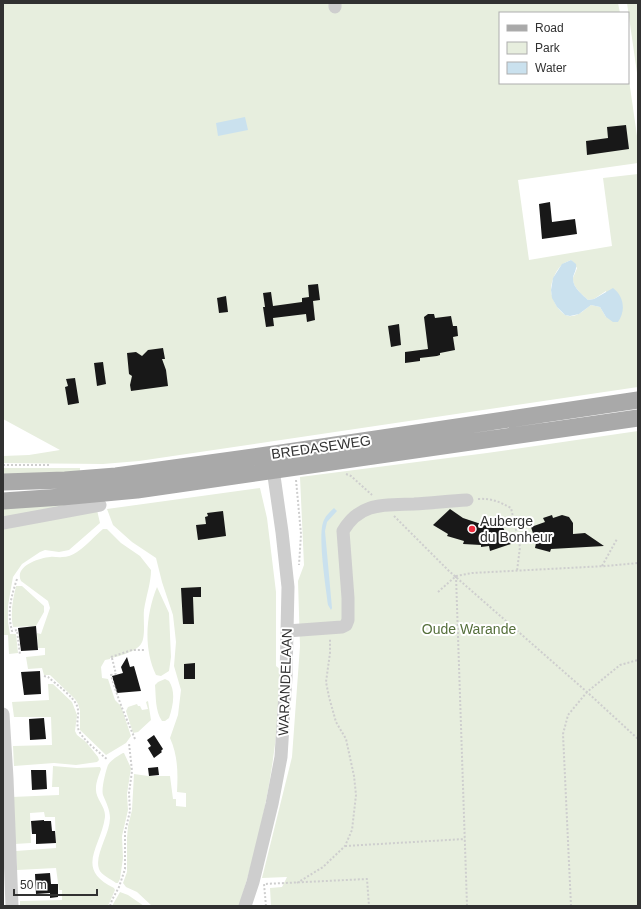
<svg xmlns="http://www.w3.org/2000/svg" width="641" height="909" font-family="Helvetica,sans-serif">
<rect width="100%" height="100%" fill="#fff"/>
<path fill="#e7eede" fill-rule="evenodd" d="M3 3H618L620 13H500V83H628V73L638 143V163L518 180 529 260 612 246 603 178 638 174V387L139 461 103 464 3 463V456L29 455 60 450 3 419ZM571 260 577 268C576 271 574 275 573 278 572 287 583 295 588 300L594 299 606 291V317L600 307 591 305C585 309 580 315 572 316 561 318 551 299 551 289 551 281 557 268 563 264 565 262 569 261 571 260Z
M627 3H638V80Z
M638 431V906H271L270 888 282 887 287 877 262 878 292 757 300 646 298 581 304 565 300 477 487 453Z
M3 468H80V473L3 476Z
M260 488 267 518 276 592V666L281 670C278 752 264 827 239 906H152L137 892 126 887 123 883 127 872V838L128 826 132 810 134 774 148 776H170L173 799H176V806L186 807V793L177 792C178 773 178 756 170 738L178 715 181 690 174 666 176 642 173 615 162 582 156 558 132 542 113 525 107 509Z
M98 501 3 518V507Z
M97 510 100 523 69 550 59 552 45 550 40 552 22 564 13 577 11 588 8 606V622L10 634H16L18 653 9 654 8 635H3V527Z
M103 529H107L121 543 140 556 151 570C151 583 146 596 144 610 143 619 146 637 141 644 137 651 118 657 110 658V659L105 660 101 667 102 678 108 679 115 700 121 706 131 736 126 743 106 755 80 730V711L78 704 75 699 50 675H44L42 668 28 669 26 657 45 655V648H38L37 633 41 634 50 608 48 601 21 581C14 566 39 558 50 557 54 556 58 558 62 557 67 557 73 555 77 552 84 548 96 535 103 529Z
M16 586H22L44 606V612L36 626 13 627C10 613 13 599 16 586Z
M157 587 169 613 171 657 169 671 161 676 156 675C143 648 146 614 157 587Z
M165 679 169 681C176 692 173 706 169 718L165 721H162C155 711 156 696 155 685L158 682Z
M48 684H53L72 702 77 715 75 731 77 735 86 742 98 757 99 760 97 762 76 765 54 763 14 766 13 746 52 745 51 717H14L12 702 49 700Z
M148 701 151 720 138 732 133 733 126 711 128 707 137 704 138 706H140L142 710 148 709 146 702Z
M123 753H124L131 768 127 794 128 810 122 836 123 858 120 879 118 883H116C111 879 101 875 99 869 94 855 110 834 110 818 110 810 106 802 103 795 101 789 106 770 108 765 111 760 118 756 123 753Z
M53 766 77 768 100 767 101 769C99 775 96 782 96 788 95 799 106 806 105 817 101 847 74 869 114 888L115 890 108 906H20V901L62 900V890H59L56 868 17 870 16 851 56 848 55 817H45L44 812 30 813 31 843 14 844 12 797 59 795V787H52Z
M120 892 128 895 144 906H112Z"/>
<path fill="#cae1ee" d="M245 117 248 130 218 136 216 123Z
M571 260 576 264C577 270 573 274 573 279 573 288 583 295 588 300L594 299 613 288C624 296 626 311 618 322H613L606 317 600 307 591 305 579 314 570 316 565 315 557 307 552 298 551 290 553 278 562 264Z
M334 508 337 511 327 522 325 531 332 608 331 610 328 605C326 588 317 533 324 520 326 515 330 512 334 508Z"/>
<path fill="#181818" d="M626 125 629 149 587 155 586 141 608 138 607 127Z
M550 202 552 222 575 219 577 234 542 239 539 204Z
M318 284 320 300 313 301 315 320 307 322 306 314 273 318 274 326 266 327 263 307H265L263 293 271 292 273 306 302 302V298L309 297 308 285Z
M226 296 228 312 219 313 217 298Z
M428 314H434L435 318 451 316 453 326H457L458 336 453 337 455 350 440 353V355L437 356 420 358V361L405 363V352L428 349 424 317Z
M399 324 401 345 391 347 388 326Z
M163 348 165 359H162L166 370 168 386 131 391 130 385 132 376 129 374 127 353 136 352 142 356 148 350Z
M103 362 106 384 97 386 94 363Z
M75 378 79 403 68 405 65 387 68 386 66 379Z
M450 509 463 518 478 523H490L494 519H499L511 544 490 551 489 546 481 547V545L463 544 464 541 447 536 448 534 433 525Z
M223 511 226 536 198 540 196 525 206 524 205 517 208 516 207 513Z
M552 515 553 518 562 515 569 517 573 523V534L585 533 604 546 551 549 550 552 535 548 536 543 531 527 545 522 543 518Z
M201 587V597H193L194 624H183L181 588Z
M36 626 38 650 21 651 18 628Z
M127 657 130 667 134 666 141 691 117 693 112 676 123 673 121 667Z
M195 663V679H184V664Z
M40 671 41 694 24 695 21 672Z
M44 718 46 739 30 740 29 719Z
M154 735 163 749 161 751 162 752 154 758 148 748 151 746 147 740Z
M158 767 159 775 149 776 148 768Z
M31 770H46L47 789 32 790Z
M44 820V821H51L52 831H55L56 843 36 844V834H32L31 821Z
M50 873 51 884H58V897L50 898V893L36 894 35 874Z"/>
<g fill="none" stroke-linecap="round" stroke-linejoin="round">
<path stroke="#cecece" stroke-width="2" stroke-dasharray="2 2" stroke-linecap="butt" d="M3 465H50
M346 474 351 476 372 495
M296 480 301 534 299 565
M478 499C491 498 500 502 511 508L520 547 517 571
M394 516 449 571 587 692 638 739
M602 566 617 539
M456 576 467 906
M17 579C11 597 7 612 12 631L17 630 20 655
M438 592 456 576 472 573 606 566 638 563
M111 657 132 650H145
M112 658 116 674 111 675C117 697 126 718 135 739
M44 676 48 677C56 684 74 697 77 706 80 713 76 721 78 728 80 738 100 753 108 760
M345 846 465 839
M297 883 323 867 345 846 352 830 356 795 354 776 346 739 336 722 329 697 326 682 330 653V639
M110 906 112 900 119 887 125 869V832L130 811 129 793 132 771 129 743
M266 906 264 884 367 879 369 906
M571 906 563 734 568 715 587 692 620 665 638 660"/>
<path stroke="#cecece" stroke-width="13" d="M335 3V7
M3 523 100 505
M287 631 342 627 346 625 348 620V598L343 531C360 502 384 505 414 504 432 503 449 501 467 500
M3 714 7 778 12 906
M245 906 253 882 272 804 281 757 286 677 288 587 282 532 272 462"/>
<path stroke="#a9a9a9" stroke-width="17" d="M3 482 65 480 116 476 288 452 638 400
M3 501 62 497 137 490 638 418"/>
</g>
<circle fill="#ed2d3f" stroke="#fff" stroke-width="1.5" cx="472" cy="529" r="4"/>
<g text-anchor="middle" stroke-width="4" stroke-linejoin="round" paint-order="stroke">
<g font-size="14" fill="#313131" stroke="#fff">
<text transform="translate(321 447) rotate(-8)" y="5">BREDASEWEG</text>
<text transform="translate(285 682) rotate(-88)" y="5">WARANDELAAN</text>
</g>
<g font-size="14" fill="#313131" stroke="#fff" text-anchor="start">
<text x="480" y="526">Auberge<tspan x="480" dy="16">du Bonheur</tspan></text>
</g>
<g font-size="14" fill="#556f3b" stroke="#fff">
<text x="469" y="634">Oude Warande</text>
</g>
</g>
<rect width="641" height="909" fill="none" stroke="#313131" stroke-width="8"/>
<rect x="499" y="12" width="130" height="72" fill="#ffffff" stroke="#adadad"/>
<rect x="507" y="25" width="20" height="6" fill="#a9a9a9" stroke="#adadad"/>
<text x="535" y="32" font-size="12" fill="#313131">Road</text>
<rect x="507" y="42" width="20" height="12" fill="#e7eede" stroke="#adadad"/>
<text x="535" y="52" font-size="12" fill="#313131">Park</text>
<rect x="507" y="62" width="20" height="12" fill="#cae1ee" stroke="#adadad"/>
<text x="535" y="72" font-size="12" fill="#313131">Water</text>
<path d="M14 889v6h83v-6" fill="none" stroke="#313131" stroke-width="2"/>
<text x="20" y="889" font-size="12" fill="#313131" stroke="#ffffff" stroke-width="3" paint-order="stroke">50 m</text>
</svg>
